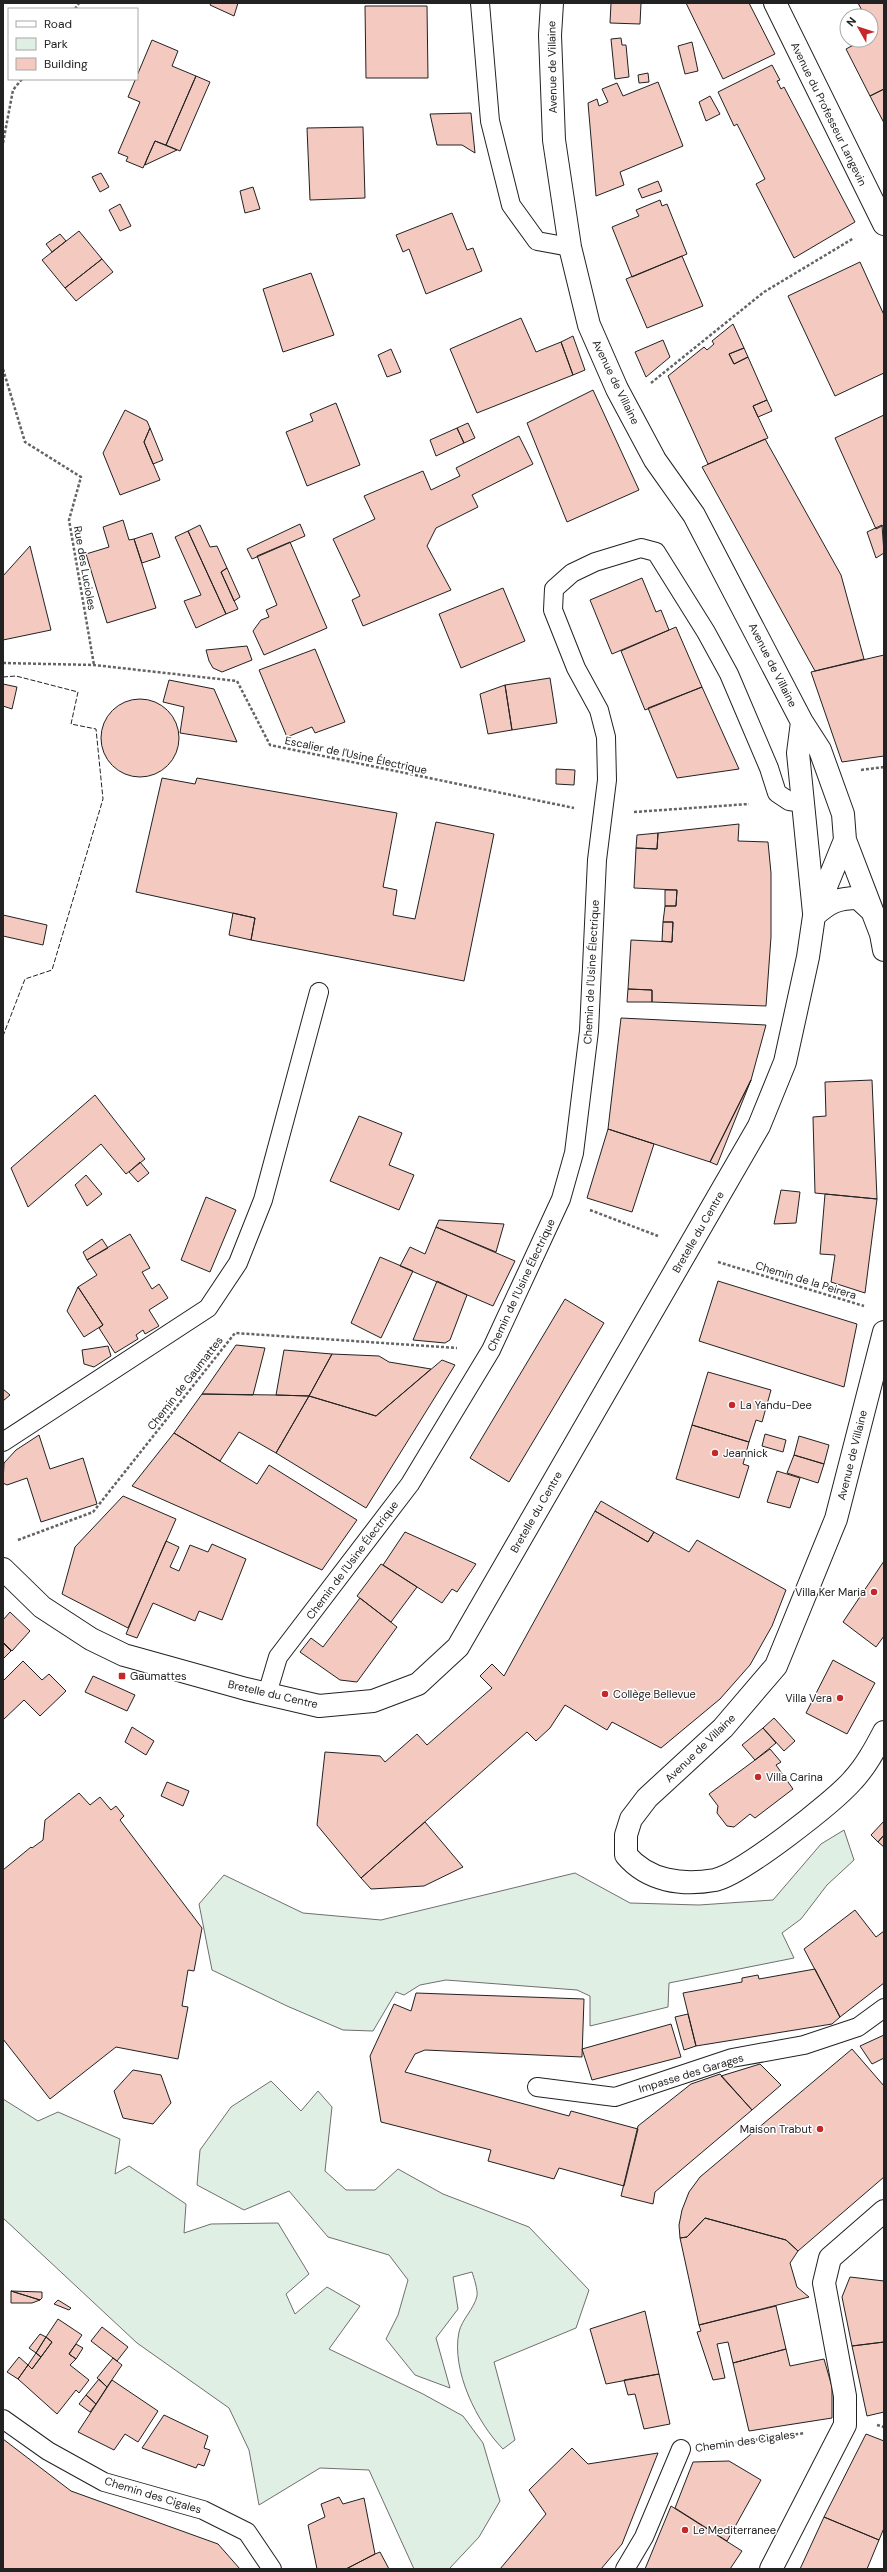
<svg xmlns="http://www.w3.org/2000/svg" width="887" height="2572" font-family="'DM Sans',sans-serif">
<rect width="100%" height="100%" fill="#fff"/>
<path fill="#e0efe3" stroke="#6f6f6f" d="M844 1830 854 1860 827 1885 801 1919 782 1933 794 1958 669 1983 668 2007 590 2026V1996L577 1990 446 1980 420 1985 404 1995 396 1992 373 2031 343 2030 287 2006 212 1970 199 1904 224 1875 303 1913 381 1920 575 1873 630 1903 699 1905 773 1900 821 1844Z
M271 2081 301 2111 318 2091 332 2107 325 2171 346 2190H375L398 2169 443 2194 529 2227 589 2290 576 2328 494 2362 515 2440 503 2449C477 2423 451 2370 459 2332 462 2319 474 2309 477 2296 478 2290 474 2278 472 2272L453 2277 458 2309 436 2338 450 2388 415 2375 386 2339 398 2315 408 2280 389 2255 328 2237 289 2191 244 2210 197 2185 200 2150 231 2107Z
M3 2099 38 2121 58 2112 120 2139 115 2174 129 2166 186 2204 184 2233 211 2224 278 2223 309 2274 286 2294 295 2314 327 2287 360 2306 329 2349 423 2394 463 2416 483 2443 500 2501 479 2537 449 2569H414L369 2470 320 2468 259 2505 249 2450 229 2408 137 2343 3 2218Z"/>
<path fill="#f3c9c0" stroke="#222" d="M211 3H238L234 16 210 5Z
M611 3H641L640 24 610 23Z
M686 3H749L775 54 723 79Z
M858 3H884V89L870 96 846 49 863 40H871V36L874 34 871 28V16H865Z
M365 6H427L428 78H366Z
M621 38 622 45H626L629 77 615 79 611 39Z
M152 40 178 51 172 66 196 76 166 145 155 141 143 168 126 161 128 157 118 153 140 102 128 97Z
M692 42 698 71 685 74 678 46Z
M772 65 780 80 777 81 781 89 784 87 855 222 794 258 756 184 765 179 737 124 734 126 718 92Z
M648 73 649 82 639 83 638 75Z
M196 76 210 82 180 151 166 145Z
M658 82 683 146 620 172 624 185 596 196 588 103 597 99 599 106 608 102 602 89 617 83 623 96Z
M884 89V123L870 96Z
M710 96 720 114 706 121 699 102Z
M471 113 475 153 462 145H437L430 114Z
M363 127 365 198 310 200 307 128Z
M155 141 177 150 145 165 147 159Z
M101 173 109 187 100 192 92 177Z
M658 181 662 191 642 198 638 189Z
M253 187 260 209 245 213 240 191Z
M660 200 662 206 667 204 687 254 632 277 612 227 639 216 636 210Z
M120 204 131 226 120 231 109 210Z
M452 213 467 250 473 248 482 271 426 294 409 249 403 252 396 235Z
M79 231 102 259 65 288 42 260Z
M60 234 66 241 52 252 46 244Z
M682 256 703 306 647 328 626 279Z
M102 259 113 272 76 301 65 288Z
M860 262 884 315V373L835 396 788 296Z
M311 273 334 335 283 352 263 289Z
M521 318 536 352 561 342 573 375 477 413 450 349Z
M733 324 744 348 729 354 734 364 748 357 767 400 753 406 768 438 708 464 668 376 704 347 707 350 714 344 712 341Z
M573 336 585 370 573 375 561 342Z
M663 340 670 357 646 377 635 352Z
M744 348 748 357 734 364 729 354Z
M391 349 401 372 387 377 378 355Z
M593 390 639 490 567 522 527 423Z
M767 400 772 411 758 417 753 406Z
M336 403 360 465 307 486 286 432 313 421 310 414Z
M125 410 147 421 150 428 144 442 160 480 120 495 103 453Z
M884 415V525L876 529 835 438Z
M468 423 475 438 464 443 457 428Z
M150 428 163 460 153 464 144 442Z
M457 428 464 443 436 456 430 440Z
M519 436 533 464 472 495 478 507 436 528 427 546 451 590 363 626 352 600 360 596 333 539 375 519 364 496 423 471 431 490 460 476 456 468Z
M765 439 841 575 864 659 815 671 702 467Z
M123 520 129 540 134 539 156 608 107 623 86 554 109 547 103 527Z
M300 524 305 536 252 559 247 549Z
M200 525 210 547 217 546 227 568 221 572 238 609 226 614 188 531Z
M882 525 884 553 876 558 867 532Z
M188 531 226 614 196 628 184 601 201 595 175 537Z
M152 533 160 557 142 563 134 539Z
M290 542 327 628 264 655 253 631 261 620 269 617 266 610 277 605 257 556Z
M30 546 51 630 3 640V576Z
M227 568 240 597 234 601 221 572Z
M642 578 656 612 661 610 669 630 612 654 590 600Z
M503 588 525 641 461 668 439 614Z
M676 627 702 687 645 710 621 651Z
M247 646 252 660 222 672 213 668 209 661 206 650Z
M315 649 345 722 315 733 312 727 287 737 259 670Z
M884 655V756L842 762 811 672Z
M550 678 557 723 512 730 505 685Z
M169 680 214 689 237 742 180 733 184 707 163 702Z
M3 684 17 687 12 709 3 706Z
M505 685 512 730 488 734 480 694Z
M702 687 739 769 677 778 648 708Z
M101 738a39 39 0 1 1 78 0a39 39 0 1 1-78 0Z
M556 769 575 770 574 785 556 784Z
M162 778 195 784 197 778 397 813 383 887 397 890 393 915 415 919 436 822 494 834 464 981 251 940 255 918 136 892Z
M739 824 738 841 768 842 771 873V937L766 1006 652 1002V990L628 989 631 940 672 942 673 922H663L665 906H676L677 890 634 888 636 848 657 849 658 833Z
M658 833 657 849 636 848 637 835Z
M665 890H677L676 906H665Z
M233 913 255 918 251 940 229 935Z
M3 915 47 925 43 945 3 936Z
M663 922H673L672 942 662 941Z
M628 989 652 990V1002H627Z
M621 1018 766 1025 751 1080 710 1162 608 1129Z
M751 1080 717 1165 710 1162Z
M872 1080 877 1199 815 1193 813 1117 826 1116 825 1082Z
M95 1095 145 1159 126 1174 101 1144 28 1207 11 1168Z
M359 1116 402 1133 389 1165 414 1175 399 1210 330 1181Z
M608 1129 654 1144 632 1212 587 1198Z
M140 1162 149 1173 138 1182 129 1172Z
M86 1175 102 1194 87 1206 75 1185Z
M781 1190 800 1192 796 1223 774 1224Z
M825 1194 877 1199 865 1293 831 1282 835 1255 820 1254Z
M206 1197 236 1210 210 1272 181 1260Z
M439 1220 504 1224 496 1252 436 1227Z
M436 1227 515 1261 493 1306 400 1266 410 1247 425 1254Z
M130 1234 150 1268 142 1272 152 1289 159 1284 168 1298 149 1310 159 1326 145 1334 143 1330 136 1335 138 1339 115 1353 99 1328 103 1325 78 1287 97 1275 87 1260Z
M102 1239 108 1248 87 1260 83 1252Z
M380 1257 413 1271 381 1338 351 1323Z
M437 1281 467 1295 450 1340 445 1343 413 1340Z
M718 1281 857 1324 844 1387 699 1341Z
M78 1287 103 1325 84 1337 67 1311Z
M565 1299 604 1323 509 1482 470 1458Z
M236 1345 265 1348 253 1395 202 1394Z
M108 1346 111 1356 94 1367 84 1364 82 1350Z
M284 1350 332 1354 309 1396 276 1395Z
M332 1354 379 1356 389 1362 431 1369 376 1416 309 1396Z
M442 1360 455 1365 366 1508 276 1453 309 1396 376 1416Z
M708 1372 771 1390 762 1422 756 1420 749 1442 692 1425Z
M3 1389 10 1395 3 1401Z
M202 1394 276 1395 309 1396 276 1453 239 1432 220 1461 174 1433Z
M692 1425 749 1442 743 1464 749 1466 739 1498 676 1479Z
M174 1433 257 1484 269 1465 357 1520 322 1570 132 1486Z
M765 1434 786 1440 783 1452 762 1446Z
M39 1435 50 1469 83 1458 97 1504 41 1522 27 1478 7 1485 3 1483 4 1463 16 1450Z
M799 1436 829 1445 824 1464 794 1455Z
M794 1455 824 1464 818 1483 787 1473Z
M777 1471 800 1478 790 1508 767 1502Z
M123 1496 176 1519 128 1628 62 1594 75 1547Z
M601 1501 654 1532 648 1542 595 1511Z
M595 1511 648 1542 654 1532 689 1552 697 1540 786 1590 772 1626 750 1665 720 1699 661 1748 612 1722 607 1730 565 1705 550 1728 536 1741 527 1732 361 1878 317 1825 325 1752 380 1756 385 1762 417 1734 427 1745 492 1688 480 1676 492 1664 504 1676Z
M405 1532 476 1564 457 1592 452 1589 442 1603 383 1565Z
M166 1541 179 1547 170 1567 179 1571 190 1545 208 1552 212 1544 246 1559 222 1620 199 1611 195 1621 153 1603 137 1638 126 1634Z
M884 1561V1636L876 1647 843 1622Z
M381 1564 417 1587 391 1622 357 1596Z
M360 1598 397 1627 357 1682 340 1680 300 1652 311 1638 323 1647Z
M10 1612 30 1631 12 1651 3 1642V1620Z
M3 1643 11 1651 3 1659Z
M833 1660 875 1683 847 1734 806 1713Z
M23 1661 42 1680 49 1674 66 1691 40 1716 24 1700 3 1720V1681Z
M93 1676 135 1695 127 1711 85 1692Z
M774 1718 795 1741 784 1751 763 1728Z
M132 1727 154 1741 146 1755 125 1742Z
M763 1728 776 1743 755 1760 742 1745Z
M770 1749 781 1762 776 1765 793 1789 755 1818 750 1814 734 1827 727 1826 717 1813 718 1806 709 1794Z
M167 1782 189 1791 183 1806 161 1796Z
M79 1793 90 1805 100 1797 111 1810 116 1806 124 1816 120 1820 202 1928 194 1971 188 1970 182 2006 188 2007 178 2059 116 2047 50 2099 3 2039V1870L31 1847 32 1848 43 1840 45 1820Z
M884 1821V1835L878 1842 871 1835Z
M425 1822 463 1867 424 1886 371 1889 361 1878Z
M884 1835V1847L878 1842Z
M855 1910 876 1937 884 1931V1983L840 2017 804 1949Z
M815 1969 840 2017 832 2024 696 2046 683 1993 742 1982V1978L758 1975 759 1979Z
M416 1993 584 1999 582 2057 425 2050 415 2054 405 2072 569 2116 571 2111 638 2129 624 2186 559 2168 554 2179 488 2161 491 2150 381 2122 370 2056 394 2004 411 2011Z
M688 2014 696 2046 684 2050 675 2017Z
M671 2024 681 2057 592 2080 582 2049Z
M884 2035V2058L872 2064 860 2046Z
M852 2049 884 2086V2177L798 2251 786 2240 705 2218 687 2237 680 2238 679 2225 682 2210 689 2192 700 2177Z
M760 2064 781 2085 752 2110 721 2076Z
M133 2070 161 2075 171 2103 153 2124 123 2118 114 2091Z
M720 2074 752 2110 655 2192 653 2204 621 2196 638 2126 691 2084Z
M705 2218 786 2240 798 2251 790 2263 797 2287 809 2297 699 2325 680 2238 687 2237Z
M850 2277 884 2281V2342L852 2346 842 2297Z
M11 2291 42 2292V2298L40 2300Z
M11 2291 40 2300 32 2303H11Z
M58 2300 71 2308 69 2310 54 2304Z
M776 2306 786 2349 733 2363 728 2342 717 2344 725 2378 713 2380 697 2332 701 2331 699 2325Z
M645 2311 659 2374 606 2384 590 2329Z
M58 2319 82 2335 69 2354 76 2359 70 2365 89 2380 79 2393 76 2390 57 2414 18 2379 28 2365 32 2369 52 2342 46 2337Z
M102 2327 128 2347 117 2361 91 2341Z
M40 2334 46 2337 36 2353 29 2348Z
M46 2337 52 2342 41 2357 36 2353Z
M884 2342V2412L867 2416 852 2346Z
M76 2344 83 2348 76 2359 69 2354Z
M786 2349 790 2366 824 2359 832 2387V2418L749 2431 733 2363Z
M36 2353 41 2357 32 2369 28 2365Z
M19 2357 28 2365 18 2379 7 2372Z
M113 2358 122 2365 107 2387 97 2378Z
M659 2374 670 2424 644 2429 635 2394 628 2395 624 2380Z
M99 2379 107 2387 96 2404 86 2395Z
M112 2380 158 2411 138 2442 125 2434 114 2450 78 2432Z
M86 2395 96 2404 90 2412 79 2404Z
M164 2415 208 2436 204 2448 210 2450 204 2466 198 2464 196 2468 142 2448Z
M866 2434 884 2441V2528L879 2540 824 2517Z
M3 2439 71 2491 218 2544 240 2569H3Z
M572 2448 588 2464 658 2453 622 2544 601 2569H500L546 2514 529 2490Z
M729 2461 761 2480 727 2541 675 2508 693 2462Z
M339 2497 343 2504 364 2498 375 2554 346 2569H317L308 2525 325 2517 321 2504Z
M671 2506 742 2551 730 2569H645Z
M824 2517 879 2540 867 2569H800Z
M380 2552 389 2569H346L375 2554Z"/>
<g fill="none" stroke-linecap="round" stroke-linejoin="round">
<defs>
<path id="lane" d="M480 3 490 121 511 205 537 241 570 247
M3 1442 208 1308 238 1263 263 1200 319 992
M267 1694 278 1657 410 1484 491 1350 561 1199 574 1153 589 1031 597 860 607 780 606 737 599 710 576 668 553 610 554 589 572 573 595 562 641 548 656 552 706 632 729 674 769 768 777 793 789 801 804 803
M537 2087 615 2097 732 2058 804 2045 858 2027 884 2008
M3 2419 48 2451 104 2482 203 2510 247 2532 272 2569
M625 2569 644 2537 681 2449"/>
<path id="street" d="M775 3 884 224
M802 722 798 753 814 913
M845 840 881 934 884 950
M814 916C829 902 838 898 858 898L872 911
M884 1332 836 1519 776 1666 723 1728 647 1798 631 1819 626 1835V1855C648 1881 682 1886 715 1880 742 1874 833 1803 853 1780 866 1766 875 1749 884 1732
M3 1569 42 1607 91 1639 124 1655 246 1689 319 1706 373 1701 418 1684 458 1647 759 1126 785 1062 808 957 814 916 845 840 843 814 820 750 802 722 694 515 655 460 617 389 589 325 570 247 554 140 550 35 552 3
M771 2569 845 2425V2396L824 2283 830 2258 884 2211"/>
</defs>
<use href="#lane" stroke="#222" stroke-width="20"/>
<use href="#street" stroke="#222" stroke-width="24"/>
<path stroke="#646464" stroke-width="2.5" stroke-dasharray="3 2" stroke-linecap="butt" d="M75 9 79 3
M3 143 13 90 22 79
M3 369 25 442 81 477 69 520 94 665
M651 383 764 292 854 238
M3 663 94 665 237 681 270 745 574 808
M861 770 884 767
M634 812 749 804
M590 1210 658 1236
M718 1262 864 1306
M18 1540 93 1512 235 1333 457 1348
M877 2425 884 2427
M711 2446 805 2433"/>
<use href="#lane" stroke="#fff" stroke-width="18"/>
<use href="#street" stroke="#fff" stroke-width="22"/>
<path stroke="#222" stroke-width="1" stroke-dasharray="5 2" stroke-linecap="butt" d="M3 677 16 676 78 692 71 724 96 729 103 799 52 970 25 979 3 1036"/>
</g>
<g fill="#c62828" stroke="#fff" stroke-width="1.5">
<circle cx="732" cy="1405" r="4"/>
<circle cx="715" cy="1453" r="4"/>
<circle cx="874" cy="1592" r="4"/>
<rect x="118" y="1672" width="8" height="8" rx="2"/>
<circle cx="605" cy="1694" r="4"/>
<circle cx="840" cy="1698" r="4"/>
<circle cx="758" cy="1777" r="4"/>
<circle cx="820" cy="2129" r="4"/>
<circle cx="685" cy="2530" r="4"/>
</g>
<g text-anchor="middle" stroke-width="3" stroke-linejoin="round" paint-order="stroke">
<g font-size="11" fill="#222" stroke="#fff">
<text transform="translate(552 67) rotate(-91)" y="4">Avenue de Villaine</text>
<text transform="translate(829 114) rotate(64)" y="4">Avenue du Professeur Langevin</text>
<text transform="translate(616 382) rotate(64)" y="4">Avenue de Villaine</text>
<text transform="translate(85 568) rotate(80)" y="4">Rue des Lucioles</text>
<text transform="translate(773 665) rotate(63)" y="4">Avenue de Villaine</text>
<text transform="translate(356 755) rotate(12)" y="4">Escalier de l'Usine Électrique</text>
<text transform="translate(591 972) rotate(-87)" y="4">Chemin de l'Usine Électrique</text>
<text transform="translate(698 1232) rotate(-60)" y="4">Bretelle du Centre</text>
<text transform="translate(806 1280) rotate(17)" y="4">Chemin de la Peirera</text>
<text transform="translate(521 1285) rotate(-65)" y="4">Chemin de l'Usine Électrique</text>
<text transform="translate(185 1383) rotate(-52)" y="4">Chemin de Gaumattes</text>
<text transform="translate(852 1455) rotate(-76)" y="4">Avenue de Villaine</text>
<text transform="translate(536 1512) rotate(-60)" y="4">Bretelle du Centre</text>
<text transform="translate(352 1560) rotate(-53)" y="4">Chemin de l'Usine Électrique</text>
<text transform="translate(273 1694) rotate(13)" y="4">Bretelle du Centre</text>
<text transform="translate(700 1748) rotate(-44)" y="4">Avenue de Villaine</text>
<text transform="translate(691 2073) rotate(-17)" y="4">Impasse des Garages</text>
<text transform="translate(745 2441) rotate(-8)" y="4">Chemin des Cigales</text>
<text transform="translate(153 2495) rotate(17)" y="4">Chemin des Cigales</text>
</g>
<g font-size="11" fill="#222" stroke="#fff" text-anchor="start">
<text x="740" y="1409">La Yandu-Dee</text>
<text x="723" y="1457">Jeannick</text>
<text x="866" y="1596" text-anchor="end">Villa Ker Maria</text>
<text x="130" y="1680">Gaumattes</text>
<text x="613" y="1698">Collège Bellevue</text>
<text x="832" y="1702" text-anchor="end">Villa Vera</text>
<text x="766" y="1781">Villa Carina</text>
<text x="812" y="2133" text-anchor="end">Maison Trabut</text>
<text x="693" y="2534">Le Mediterranee</text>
</g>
</g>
<rect width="887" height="2572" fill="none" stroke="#222222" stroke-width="8"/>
<rect x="8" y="8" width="130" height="72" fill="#ffffff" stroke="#a7a7a7"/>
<rect x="16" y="21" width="20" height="6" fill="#ffffff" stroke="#a7a7a7"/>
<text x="44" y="28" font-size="12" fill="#222222">Road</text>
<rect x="16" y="38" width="20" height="12" fill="#e0efe3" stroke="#a7a7a7"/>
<text x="44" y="48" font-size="12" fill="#222222">Park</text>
<rect x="16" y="58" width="20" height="12" fill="#f3c9c0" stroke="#a7a7a7"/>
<text x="44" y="68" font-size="12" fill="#222222">Building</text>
<g transform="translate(859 28) rotate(309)"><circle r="19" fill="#ffffff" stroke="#a7a7a7"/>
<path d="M0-3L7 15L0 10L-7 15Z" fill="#c62828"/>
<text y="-6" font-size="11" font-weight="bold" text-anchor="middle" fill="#222222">N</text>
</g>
</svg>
